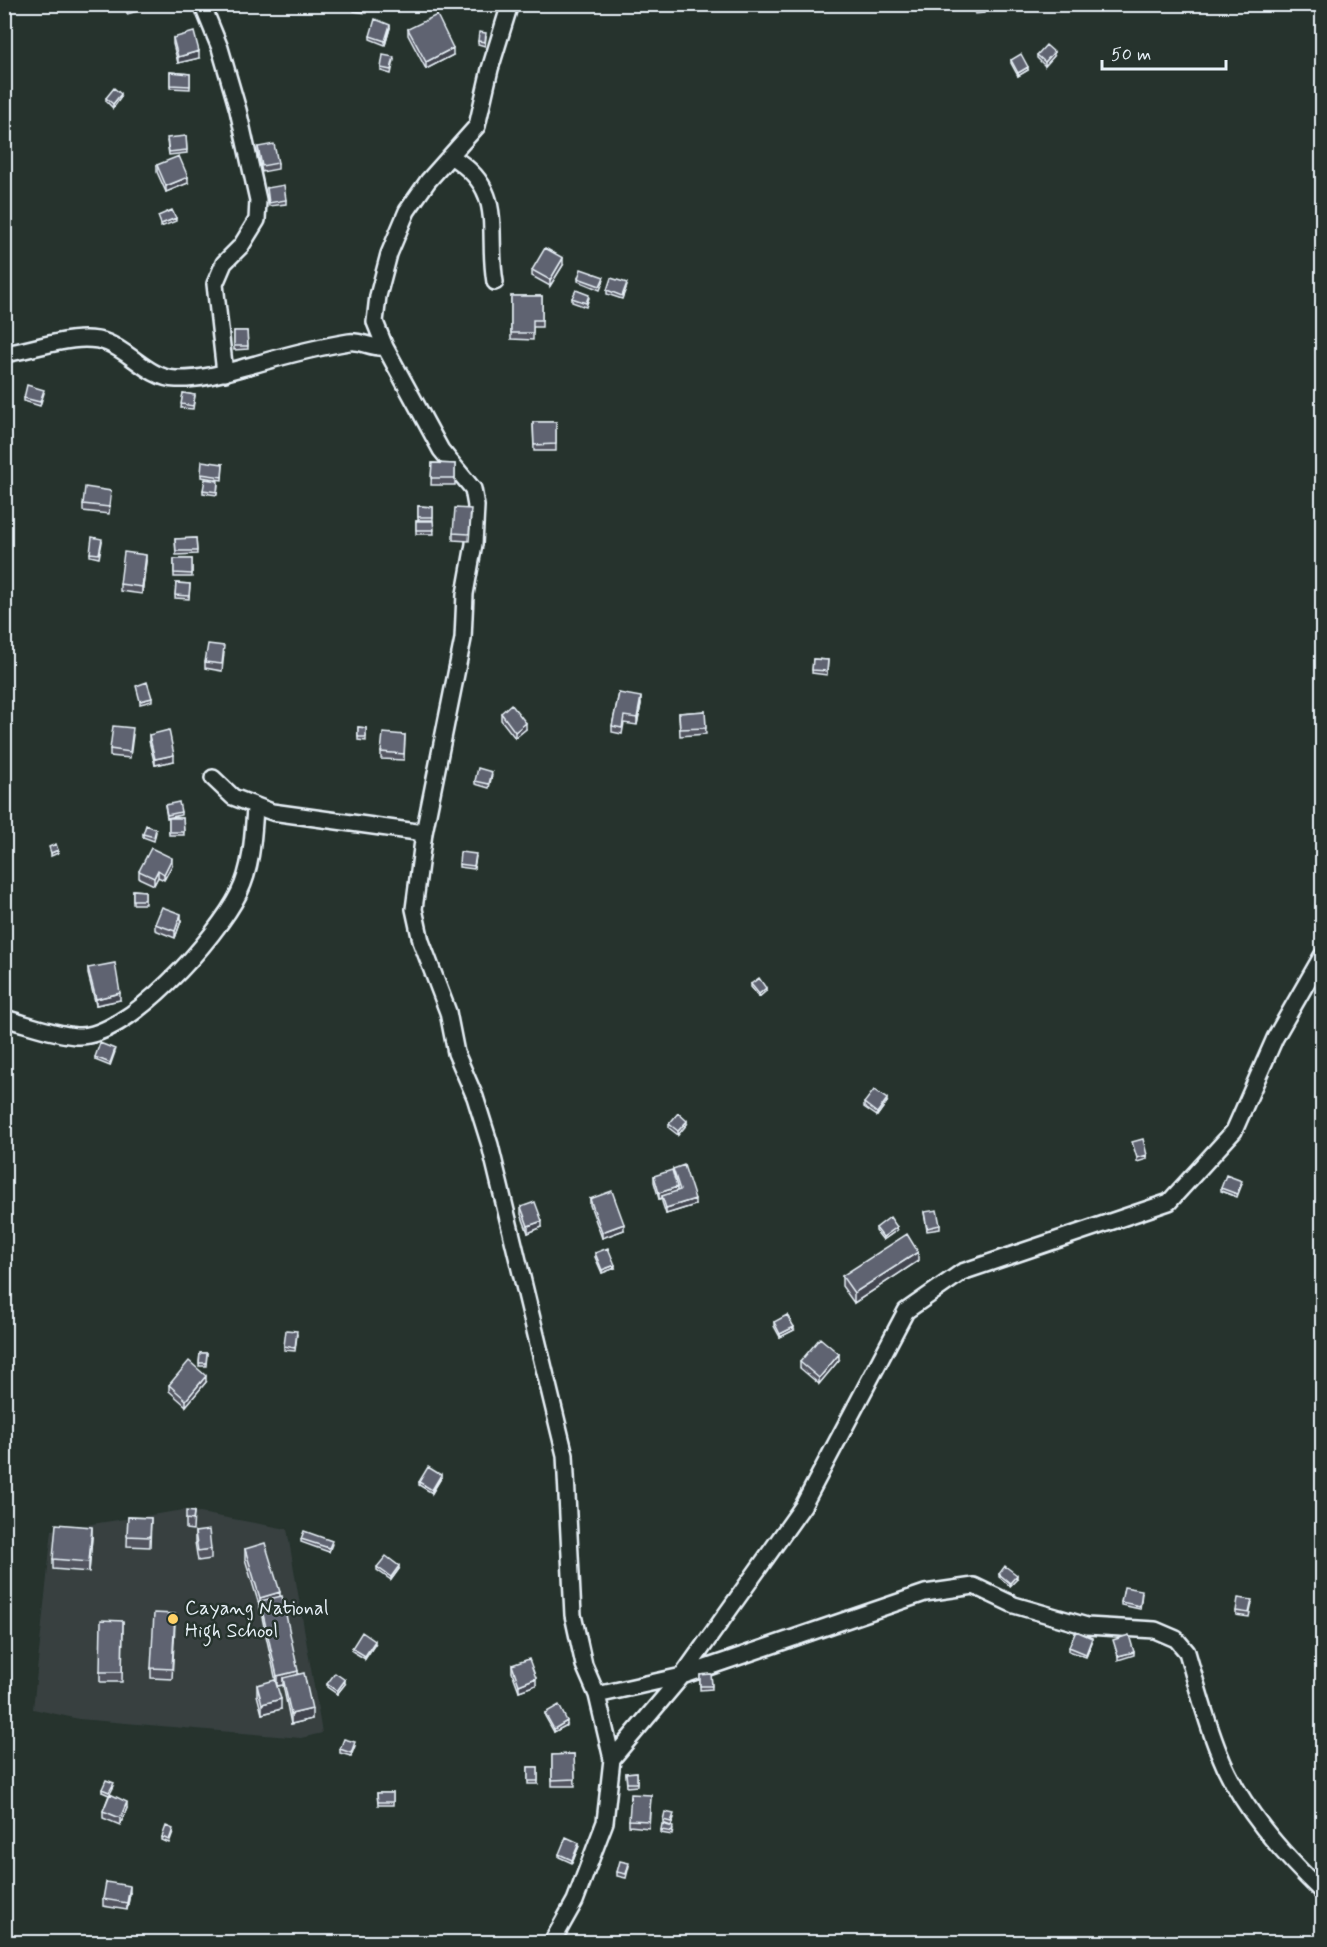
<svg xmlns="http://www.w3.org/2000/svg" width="1327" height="1947" font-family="Mynerve,sans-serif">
<rect width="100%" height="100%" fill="#26332d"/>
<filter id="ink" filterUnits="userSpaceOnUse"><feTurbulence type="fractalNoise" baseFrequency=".0167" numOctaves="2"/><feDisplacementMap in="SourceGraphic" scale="12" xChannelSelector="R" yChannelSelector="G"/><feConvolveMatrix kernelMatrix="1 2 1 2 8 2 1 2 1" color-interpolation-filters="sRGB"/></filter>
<g filter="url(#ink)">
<path fill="#374141" d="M184 1510 287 1529 322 1733 301 1738 79 1719 33 1709 52 1530Z"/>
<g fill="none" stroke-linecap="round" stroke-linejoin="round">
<defs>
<path id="street" d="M202 4 220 48 238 110 258 200 257 220 241 246 224 263 215 284 225 373
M510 4 490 69 477 126 428 181 407 211 389 254 378 296 375 322 385 347 441 450 473 489 476 506 474 544 465 594 463 639 424 833 414 909 421 941 448 1012 456 1053 475 1097 490 1145 565 1455 573 1615 584 1665 597 1695 612 1759 605 1822 575 1901 552 1942
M452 157C507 191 486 229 495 282
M4 354C35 350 78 331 108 343 130 352 151 379 176 379 204 380 229 371 256 364 287 355 318 347 349 342 361 340 372 349 385 347
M213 778 233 797 272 812 424 833
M4 1018C27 1024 52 1034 76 1036 127 1040 218 936 239 893 252 867 253 836 255 808
M597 1695 682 1676 925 1593 974 1586 1014 1605 1087 1626 1155 1630 1176 1639 1187 1652C1197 1686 1206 1721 1219 1753 1240 1807 1282 1853 1322 1892
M612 1759 682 1676 803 1506 906 1311 962 1272 1169 1202 1234 1131 1275 1038 1322 956"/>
</defs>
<use href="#street" stroke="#e8f1f8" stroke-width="20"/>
<use href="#street" stroke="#26332d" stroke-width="15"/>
</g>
<path fill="#525561" stroke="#e8f1f8" stroke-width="1.5" d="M367 4 366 13 354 11V5Z
M975 4H983L984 13 975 14Z
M390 28 385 45 370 39V36Z
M408 29 453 55 426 69 408 35Z
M486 37 485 46 478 44V41Z
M173 38 199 58 178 63 173 44Z
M1037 55 1054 56 1045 66 1037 58Z
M394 60 391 74 381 71V68Z
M1011 60 1028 70 1018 76 1011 63Z
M170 72 190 74V89L170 88Z
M121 97 113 108 106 101V98Z
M186 136 187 153 169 155 167 141Z
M258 147 278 163V169L262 172 258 154Z
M157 165 188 183 166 192 157 172Z
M267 188 286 200V204L269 206Z
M563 265 550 286 532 276V270Z
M578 278 604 280 600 290 578 281Z
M627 286 622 299 607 294V290Z
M511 296H542V327H533V340L511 339Z
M572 298H589L586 307 572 302Z
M234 331H247L248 349 234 350Z
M44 393 40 406 24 401V398Z
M183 393 195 395 193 409 181 408Z
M533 422H556V451H534Z
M432 463 455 464V485H431Z
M223 464 222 480 201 477V474Z
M218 484 217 495 203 493V490Z
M111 497 109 514 83 511V504Z
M418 506 433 507V520H418Z
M471 516 469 541 453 540V533Z
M416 521H433L434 534H416Z
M196 538 197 554 176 555 175 539Z
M102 542 99 558 90 556V553Z
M174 559H192V577H174Z
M146 561 142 594 120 591V584Z
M176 583 190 584 189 599 175 598Z
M224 653 222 671 205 668V662Z
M813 659 828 660 827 675 812 673Z
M619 693 641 704 637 725 624 723 622 734 612 732V726Z
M705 711 706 734 680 736 679 713Z
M501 713 526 729 515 738 501 720Z
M358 727 366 728V741L358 740Z
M133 735 130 758 110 756V749Z
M149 735 174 761 155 765 149 741Z
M405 735 404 760 381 759V752Z
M492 775 489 788 475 784V781Z
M165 805 181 812V815L167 818Z
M169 818H183L184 835H169Z
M156 832 154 841 143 837V834Z
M476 857 474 869 459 867V864Z
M172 865 164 880 158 877 154 885 139 878V871Z
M133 890 145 891V904H133Z
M181 921 175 938 155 930V924Z
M88 968 120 1000 96 1005 88 974Z
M751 984 766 991 759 997 751 987Z
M115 1052 110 1066 95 1060V1057Z
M887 1102 877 1116 864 1107V1103Z
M669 1124H687L678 1135 669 1128Z
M673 1169 695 1205 666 1214 662 1202V1198L659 1199 654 1182V1176L673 1174Z
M1242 1184 1237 1197 1221 1191V1188Z
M590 1199 624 1230 602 1238 590 1205Z
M521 1207 542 1227 528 1233 521 1214Z
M924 1212 940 1225V1229L927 1231Z
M876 1228 897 1230 883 1240 876 1231Z
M595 1253 615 1268 602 1273 595 1257Z
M918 1261 854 1303 842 1286V1276Z
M774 1322 794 1330 780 1337 774 1326Z
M297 1335 295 1351 284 1350V1346Z
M200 1353H207L206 1366H199Z
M839 1360 819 1384 800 1368V1362Z
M206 1382 186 1406 169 1391V1385Z
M441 1478 432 1493 419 1485V1482Z
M194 1512 193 1530 186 1529V1519Z
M128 1517 151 1518 150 1547 127 1546Z
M195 1532 211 1549V1559L198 1561 195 1542Z
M92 1537 89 1572 53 1569V1559Z
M301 1539 332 1544 329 1552 301 1542Z
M245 1549 280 1596 298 1675 312 1719 291 1724 283 1685 277 1686 260 1608 245 1559Z
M377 1567 399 1569 391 1580 377 1570Z
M999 1574 1017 1579 1010 1586 999 1577Z
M1142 1593 1140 1609 1121 1605V1602Z
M1252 1603 1249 1617 1236 1615V1611Z
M123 1621 122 1682H100V1672Z
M175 1624 172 1679 151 1678V1668Z
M1092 1642 1086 1657 1069 1651V1647Z
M375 1644 365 1659 352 1651V1648Z
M512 1665 536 1685 519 1691 512 1672Z
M711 1674 712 1689 700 1690V1675Z
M327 1684H345L337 1694 327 1687Z
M257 1685 281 1709 262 1714 257 1695Z
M545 1713 567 1725 554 1732 545 1716Z
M355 1746 351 1756 340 1753V1749Z
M574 1754 575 1786H552V1755Z
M528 1767H538V1784H528Z
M637 1772V1786L627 1787 626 1773Z
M114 1786 110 1794 127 1808 120 1825 103 1818V1811L109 1795 102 1792V1789Z
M377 1793H393V1805H378Z
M651 1795 649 1828 629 1826V1820Z
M674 1818 671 1826 663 1823V1820Z
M661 1830H673L672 1835 661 1833Z
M173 1832 169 1843 162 1840V1837Z
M579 1846 572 1863 559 1857V1854Z
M629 1866 626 1878 617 1876V1872Z
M130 1893 127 1910 103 1906V1899Z"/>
<path fill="#42454f" stroke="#e8f1f8" stroke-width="1.5" d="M138 8V11L127 14V11Z
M390 25V28L385 45V41Z
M453 48V55L426 69V62Z
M199 51V58L178 63V57Z
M1054 52V56L1045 66V62Z
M1028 67V70L1018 76V73Z
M121 94V97L113 108V104Z
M188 177V183L166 192V186Z
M176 218V221L161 227V224Z
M563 258V265L550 286V280Z
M146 555V561L142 594V587Z
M641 697V704L637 725V718Z
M152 698V701L140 704V701Z
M526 723V729L515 738V732Z
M174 755V761L155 765V759Z
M58 850V853L51 856V853Z
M172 858V865L164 880V874Z
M158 870V877L154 885V878Z
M181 914V921L175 938V931Z
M766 988V991L759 997V994Z
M120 993V1000L96 1005V999Z
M887 1099V1102L877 1116V1113Z
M687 1121V1124L678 1135V1131Z
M1147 1155V1159L1137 1162V1158Z
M677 1187V1194L662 1196V1198L659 1199V1193Z
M695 1199V1205L666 1214V1208Z
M542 1221V1227L528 1233V1226Z
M624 1224V1230L602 1238V1232Z
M897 1227V1230L883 1240V1237Z
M918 1252V1261L854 1303V1293Z
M615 1265V1268L602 1273V1270Z
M794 1327V1330L780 1337V1334Z
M839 1354V1360L819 1384V1378Z
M206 1376V1382L186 1406V1400Z
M441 1475V1478L432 1493V1490Z
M92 1527V1537L89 1572V1562Z
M399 1566V1569L391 1580V1577Z
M1017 1575V1579L1010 1586V1583Z
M280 1592V1602L260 1601V1608V1598Z
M1092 1638V1642L1086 1657V1654Z
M375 1641V1644L365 1659V1656Z
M1134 1652V1655L1118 1660V1656Z
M298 1671V1681L283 1678V1685L277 1686V1676Z
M536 1678V1685L519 1691V1685Z
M345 1680V1684L337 1694V1691Z
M281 1699V1709L262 1714V1704Z
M312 1709V1719L291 1724V1714Z
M567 1721V1725L554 1732V1729Z
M127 1802V1808L120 1825V1818Z
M579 1843V1846L572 1863V1860Z
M130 1886V1893L127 1910V1903Z"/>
<path fill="#5f6371" stroke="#e8f1f8" stroke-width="1.5" d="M125 4H137L138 8 127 11Z
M975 4H983L984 10 975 11Z
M437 15 453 48 426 62 408 29Z
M375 19 390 25 385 41 370 36Z
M194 32 199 51 178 57 173 38Z
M479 32 486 33 485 42 478 41Z
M1046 45 1054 52 1045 62 1037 55Z
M1021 54 1028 67 1018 73 1011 60Z
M383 55 394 57 391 70 381 68Z
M170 72 190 74V86L170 85Z
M114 88 121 94 113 104 106 98Z
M186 136 187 150 169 152 167 138Z
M274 144 278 163 262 166 258 147Z
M179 156 188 177 166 186 157 165Z
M284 185 286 200 269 203 267 188Z
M172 210 176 218 161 224 158 216Z
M545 248 563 258 550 280 532 270Z
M581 269 604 277 600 286 578 278Z
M611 278 627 283 622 296 607 290Z
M576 290 589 295 586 303 572 298Z
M511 296H542V320H533V333H511Z
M234 331H247L248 346H234Z
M27 385 44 390 40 402 24 398Z
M183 393 195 395 193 406 181 404Z
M533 422H556V444L534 445Z
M202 461 223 464 222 477 201 474Z
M432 463 455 464V478H431Z
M205 479 218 481 217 492 203 490Z
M85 487 111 491 109 507 83 504Z
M418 506 433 507V517H418Z
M455 508 471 509 469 534 453 533Z
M416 521H433L434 530H416Z
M92 537 102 539 99 554 90 553Z
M196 538 197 551H176L175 539Z
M124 552 146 555 142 587 120 584Z
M174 559H192V574L174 573Z
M176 583 190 584 189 596 175 595Z
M208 644 224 646 222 664 205 662Z
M813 659 828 660 827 671 812 670Z
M147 682 152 698 140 701 136 686Z
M619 693 641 697 637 718 624 716 622 728 612 726Z
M511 704 526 723 515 732 501 713Z
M705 711 706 728 680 729 679 713Z
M113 726 133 728 130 752 110 749Z
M358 727 366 728V737H358Z
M169 730 174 755 155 759 149 735Z
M383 733 405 735 404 754 381 752Z
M478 768 492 772 489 784 475 781Z
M179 802 181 812 167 815 165 805Z
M169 818H183L184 832H169Z
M146 825 156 829 154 837 143 834Z
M56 844 58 850 51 853 49 847Z
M151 848 172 858 164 874 158 870 154 878 139 871Z
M460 852 476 854 474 866 459 864Z
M133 890 145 891V900H133Z
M162 907 181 914 175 931 155 924Z
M115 963 120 993 96 999 88 968Z
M759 978 766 988 759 994 751 984Z
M100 1043 115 1049 110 1063 95 1057Z
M874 1090 887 1099 877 1113 864 1103Z
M678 1113 687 1121 678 1131 669 1124Z
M1143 1139 1147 1155 1137 1158 1132 1142Z
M684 1165 695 1199 666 1208 662 1196 680 1190 673 1169Z
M672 1170 677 1187 659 1193 654 1176Z
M1226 1175 1242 1181 1237 1194 1221 1188Z
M612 1191 624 1224 602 1232 590 1199Z
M535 1202 542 1221 528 1226 521 1207Z
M937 1210 940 1225 927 1228 924 1212Z
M890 1217 897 1227 883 1237 876 1228Z
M907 1234 918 1252 854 1293 842 1276Z
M608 1248 615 1265 602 1270 595 1253Z
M787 1315 794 1327 780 1334 774 1322Z
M286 1330 297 1331 295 1348 284 1346Z
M820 1338 839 1354 819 1378 800 1362Z
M200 1353H207L206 1363H199Z
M189 1361 206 1376 186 1400 169 1385Z
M428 1467 441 1475 432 1490 419 1482Z
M186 1511 194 1512 193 1520 186 1519Z
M128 1517 151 1518 150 1537 127 1536Z
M56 1524 92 1527 89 1562 53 1559Z
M209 1530 211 1549 198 1551 195 1532Z
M304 1531 332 1541 329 1548 301 1539Z
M265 1543 280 1592 260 1598 245 1549Z
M386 1556 399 1566 391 1577 377 1567Z
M1005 1566 1017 1575 1010 1583 999 1574Z
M1124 1587 1142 1590 1140 1606 1121 1602Z
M282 1596 298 1671 277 1676 260 1601Z
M1238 1598 1252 1600 1249 1613 1236 1611Z
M154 1613 175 1614 172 1669 151 1668Z
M101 1620 123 1621 122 1672H100Z
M1076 1631 1092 1638 1086 1654 1069 1647Z
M362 1632 375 1641 365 1656 352 1648Z
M1129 1635 1134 1652 1118 1656 1113 1640Z
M529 1659 536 1678 519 1685 512 1665Z
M304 1673 312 1709 291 1714 283 1678Z
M335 1673 345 1680 337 1691 327 1684Z
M711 1674 712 1686H700V1675Z
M275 1680 281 1699 262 1704 257 1685Z
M559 1705 567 1721 554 1729 545 1713Z
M344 1739 355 1742 351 1753 340 1749Z
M574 1754 575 1779 552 1780V1755Z
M528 1767H538V1781H528Z
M637 1772V1783H627L626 1773Z
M106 1780 114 1783 109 1792 102 1789Z
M377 1793H393V1802H378Z
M110 1794 127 1802 120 1818 103 1811Z
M631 1794 651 1795 649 1821 629 1820Z
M665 1812 674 1814 671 1822 663 1820Z
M662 1824 673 1827 672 1832 661 1830Z
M166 1826 173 1829 169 1840 162 1837Z
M566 1837 579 1843 572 1860 559 1854Z
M620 1861 629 1863 626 1874 617 1872Z
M106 1882 130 1886 127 1903 103 1899Z"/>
</g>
<circle fill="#ffd166" stroke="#26332d" stroke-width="2" cx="173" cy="1619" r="6"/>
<g text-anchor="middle" stroke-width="5" stroke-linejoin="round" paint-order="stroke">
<g font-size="20" fill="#e8f1f8" stroke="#26332d" text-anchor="start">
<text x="185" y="1614">Cayang National<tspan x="185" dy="23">High School</tspan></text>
</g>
</g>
<rect width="1327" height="1947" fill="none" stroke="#26332d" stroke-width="24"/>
<rect x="12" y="12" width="1303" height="1923" fill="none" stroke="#e8f1f8" stroke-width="2" filter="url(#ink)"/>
<path d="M1102 60v9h124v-9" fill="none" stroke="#e8f1f8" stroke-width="3"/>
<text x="1111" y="60" font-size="18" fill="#e8f1f8" stroke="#26332d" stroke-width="4.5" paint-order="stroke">50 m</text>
</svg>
